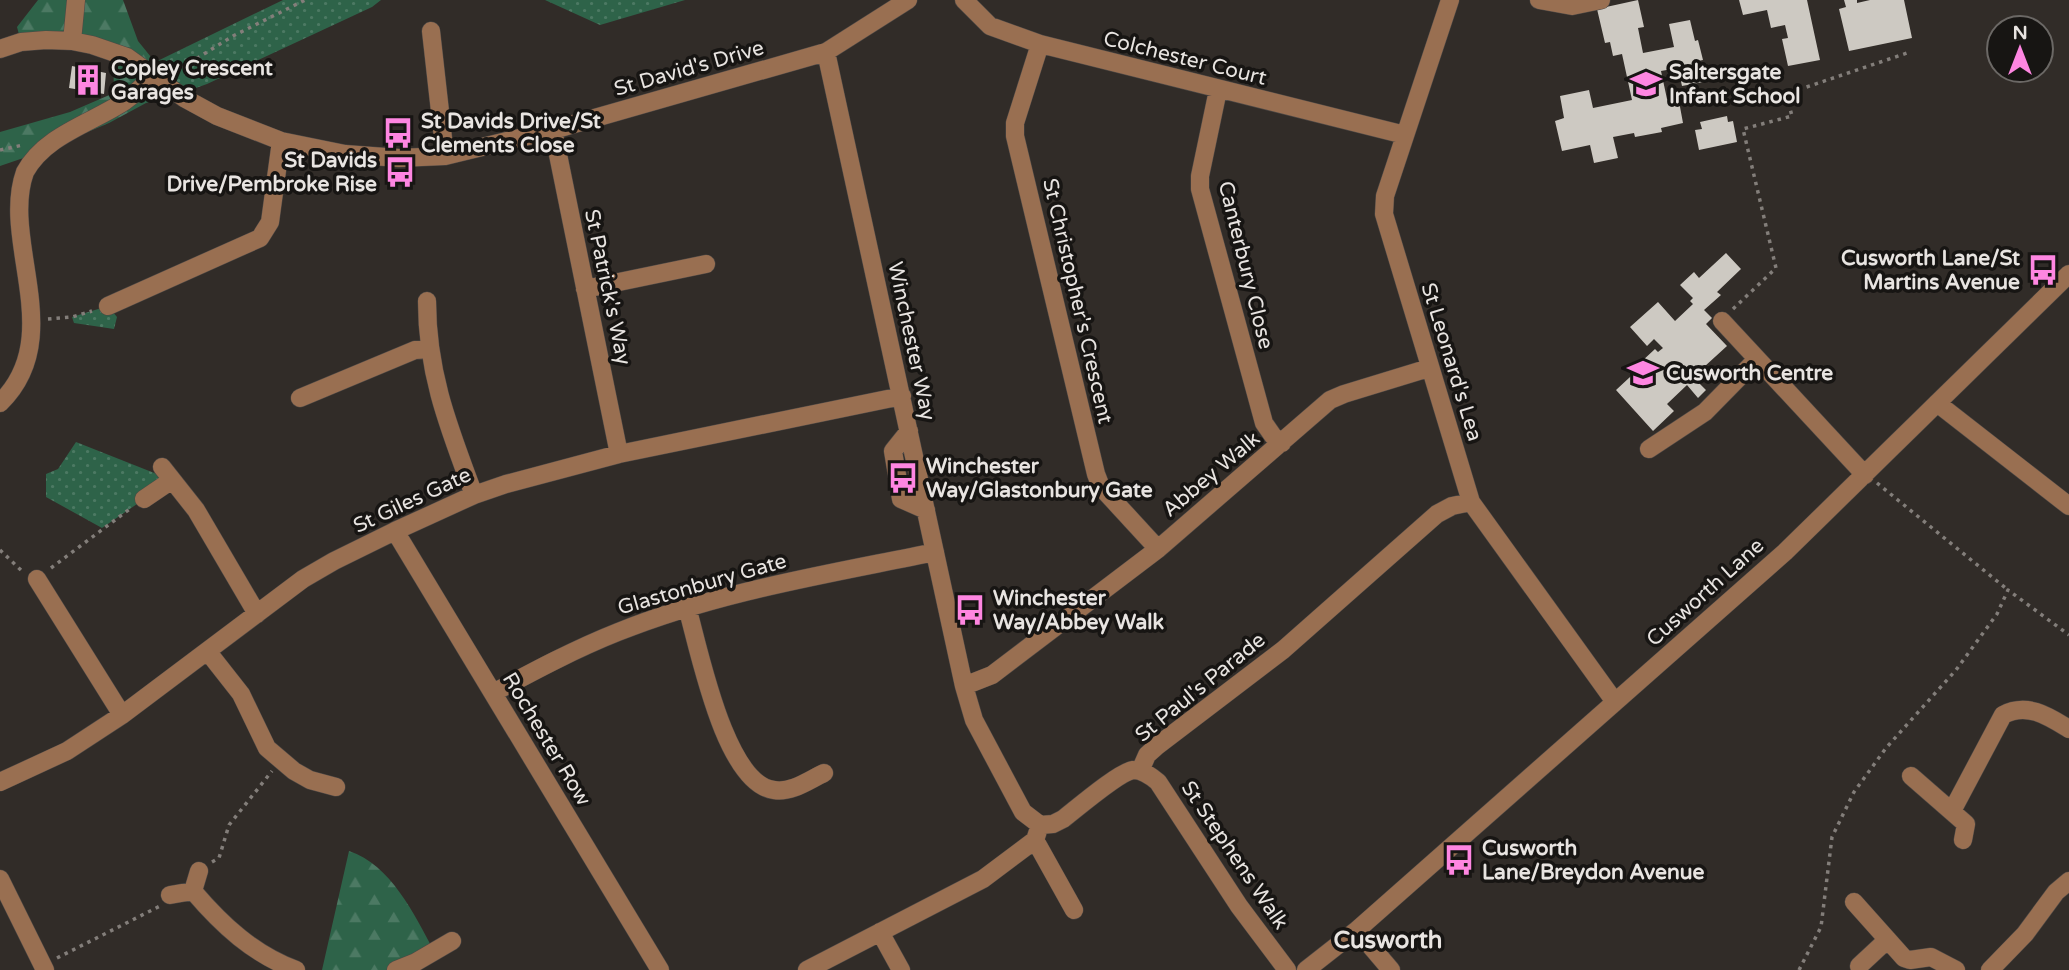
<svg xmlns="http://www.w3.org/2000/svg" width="2069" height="970" font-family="'Varela Round',sans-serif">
<defs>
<pattern id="grass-dots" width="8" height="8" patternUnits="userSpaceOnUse" patternTransform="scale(1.75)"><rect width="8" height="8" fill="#2e6349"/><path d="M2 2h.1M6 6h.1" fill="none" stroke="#4c7963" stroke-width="1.8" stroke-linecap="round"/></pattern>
<pattern id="forest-firs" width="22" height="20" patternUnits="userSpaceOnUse" patternTransform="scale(1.75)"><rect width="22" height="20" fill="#2e6349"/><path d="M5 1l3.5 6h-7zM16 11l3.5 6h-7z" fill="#4c7963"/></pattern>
</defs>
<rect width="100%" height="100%" fill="#312c28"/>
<path fill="url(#grass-dots)" d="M283 0H381L372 7 207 84 179 94 143 68Z
M545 0H685L600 25Z
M108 306 117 317 114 329 74 323 72 317Z
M76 442 172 480 102 528 46 497V474L58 469Z"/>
<path fill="url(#forest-firs)" d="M38 0H123L138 41 155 62 143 68 179 94 146 103 109 123 41 152 0 166V132L70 112 114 93 113 51 21 42 17 27Z
M349 851C391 865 414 914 434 951L396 970H322Z"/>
<path fill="#cdc9c2" d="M1638 0 1644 27 1638 28 1643 53 1674 47 1669 24 1690 20 1695 41 1698 40 1703 60 1698 61 1703 82 1682 86 1678 68 1661 71 1667 99 1678 96 1683 123 1661 128 1662 132 1635 137 1634 133 1613 137 1618 158 1594 163 1590 145 1562 151 1555 121 1564 118 1560 96 1589 90 1593 108 1632 100 1622 54 1613 56 1610 42 1605 43 1597 9Z
M1739 0H1807L1820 60 1788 66 1782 39 1788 38 1785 25 1771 28 1767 10 1743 15Z
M1844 0H1857V3L1870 0H1904L1912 38 1849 51 1839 9 1846 7Z
M72 66 106 73 104 94 69 88Z
M1727 116 1728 122 1733 121 1737 142 1699 150 1695 130 1702 129 1700 122Z
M1726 253 1741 269 1717 292 1721 295 1704 310 1712 318 1706 324 1727 346 1693 377 1706 390 1698 398 1687 385 1667 404 1674 411 1653 431 1616 390 1643 365 1641 362 1655 349 1658 352 1663 348 1654 339 1647 346 1630 327 1658 302 1675 321 1693 304 1690 301 1693 298 1680 285 1694 272 1699 278Z"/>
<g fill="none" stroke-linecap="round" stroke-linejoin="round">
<defs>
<path id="minor" d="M964 0 990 26 1040 44 1405 135
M1450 0 1385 196 1384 214 1471 502 1615 702
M1539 0 1572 6 1601 0
M431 31 445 156
M72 41 76 0
M1040 44 1015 123V136L1096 474 1101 487 1158 549
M0 49 21 42 46 40 72 41 92 45 127 57 184 98 217 116 281 141 345 154 399 158 445 156 553 130 826 52 908 0
M826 52 964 686 974 720 1023 812 1040 825
M1218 90 1200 176V189L1264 423 1273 436 1282 443
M553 130 619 454
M585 289 706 264
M427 301C427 374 449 428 474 495
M108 306 260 238 270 222 281 141
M1722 321 1865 475
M300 398 415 350 429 349
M0 403C68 337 0 241 25 172 45 135 92 123 125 101 135 94 144 85 153 76
M1937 403 2069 506
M909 431 893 451 901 499 926 510
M1649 449 1705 412 1757 359
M162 467 196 510 257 614
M144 499 172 480
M395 531 660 970
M37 579 122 715
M687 607C699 649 725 784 774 790 792 793 809 780 824 773
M208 652 241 694 267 748 294 771 310 780 336 787
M964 686 992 675 1158 549 1330 400 1344 394 1429 368
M493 693C534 671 575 649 618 632 720 591 829 574 935 552
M1140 771 1147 755 1157 746 1283 650 1437 514 1452 506 1471 502
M1911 776 1966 824 1963 840
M0 782 67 751 122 715 303 579 334 561 395 531 474 495 506 484 619 454 902 396
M1952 811 2003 715C2027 702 2048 716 2069 729
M1040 825 1053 824 1063 819C1076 809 1119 772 1133 770 1142 770 1151 776 1158 782L1239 906 1287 970
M1035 840 1074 910
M0 879 45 970
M193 891C222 925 253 954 296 970
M170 895 193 891 199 871
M1854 902 1904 958 1910 960 1931 957 1956 970
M1357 930 1391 970
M880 932 901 970
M1859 966 1887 940
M396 970 416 962 452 941
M807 970 983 879 1035 840 1040 825
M1306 970 1357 930 1785 552 2069 274
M1990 970 2025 934 2056 892 2069 881"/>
</defs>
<use href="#minor" stroke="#4e4946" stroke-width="19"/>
<path stroke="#837e7a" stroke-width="3.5" stroke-dasharray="3.5 5" stroke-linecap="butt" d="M175 72 233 36 305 0
M0 150 23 145
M1733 309 1776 268 1743 129 1792 116 1786 94 1910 52
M48 319 72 317 92 311
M1877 483 2008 590
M0 550 24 573
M51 568 131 508
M212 862 219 858 229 825 272 771
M57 958 160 906
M1799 970 1821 927 1832 837 1854 792 1886 748 1956 670 1997 614 2008 590 2069 635"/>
<use href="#minor" stroke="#996f51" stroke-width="18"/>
</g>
<defs>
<symbol id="building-bare" viewBox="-9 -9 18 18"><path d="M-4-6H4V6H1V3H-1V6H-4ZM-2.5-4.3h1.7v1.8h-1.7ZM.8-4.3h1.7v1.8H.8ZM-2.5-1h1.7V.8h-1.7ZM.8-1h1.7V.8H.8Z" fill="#fe86e1" stroke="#171513" stroke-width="2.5" paint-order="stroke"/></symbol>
<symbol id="school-bare" viewBox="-9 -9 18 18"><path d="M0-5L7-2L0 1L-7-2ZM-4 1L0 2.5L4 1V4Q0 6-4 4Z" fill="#fe86e1" stroke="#171513" stroke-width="2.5" paint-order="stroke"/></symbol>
<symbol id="bus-bare" viewBox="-9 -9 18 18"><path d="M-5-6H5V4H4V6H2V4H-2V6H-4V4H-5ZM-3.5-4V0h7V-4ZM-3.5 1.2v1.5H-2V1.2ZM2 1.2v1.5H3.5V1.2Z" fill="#fe86e1" stroke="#171513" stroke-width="2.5" paint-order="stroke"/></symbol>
</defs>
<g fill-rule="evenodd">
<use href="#building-bare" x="66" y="58" width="44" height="44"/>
<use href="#school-bare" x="1624" y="62" width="44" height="44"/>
<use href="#bus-bare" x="376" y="111" width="44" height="44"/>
<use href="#bus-bare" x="378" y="150" width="44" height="44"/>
<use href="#bus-bare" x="2021" y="248" width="44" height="44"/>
<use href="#school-bare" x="1621" y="351" width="44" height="44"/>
<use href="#bus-bare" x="881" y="456" width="44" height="44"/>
<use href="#bus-bare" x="948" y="588" width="44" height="44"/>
<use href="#bus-bare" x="1437" y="838" width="44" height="44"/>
</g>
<g text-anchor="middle" stroke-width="7" stroke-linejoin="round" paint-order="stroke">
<g font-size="21" fill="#e8e4e1" stroke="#171513">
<text transform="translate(1185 58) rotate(14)" y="7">Colchester Court</text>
<text transform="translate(689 68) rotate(-16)" y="7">St David's Drive</text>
<text transform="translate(1246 265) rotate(76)" y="7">Canterbury Close</text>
<text transform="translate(608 287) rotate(78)" y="7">St Patrick's Way</text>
<text transform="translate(1078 301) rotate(77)" y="7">St Christopher's Crescent</text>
<text transform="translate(912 341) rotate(78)" y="7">Winchester Way</text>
<text transform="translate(1452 362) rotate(73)" y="7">St Leonard's Lea</text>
<text transform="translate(1211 474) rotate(-40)" y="7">Abbey Walk</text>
<text transform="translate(412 500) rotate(-25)" y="7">St Giles Gate</text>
<text transform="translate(702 584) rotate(-16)" y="7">Glastonbury Gate</text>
<text transform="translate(1705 592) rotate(-42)" y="7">Cusworth Lane</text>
<text transform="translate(1200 687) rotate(-39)" y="7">St Paul's Parade</text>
<text transform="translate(547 739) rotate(59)" y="7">Rochester Row</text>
<text transform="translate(1235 855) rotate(56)" y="7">St Stephens Walk</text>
</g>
<g font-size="21" font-weight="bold" fill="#e8e4e1" stroke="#171513" text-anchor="start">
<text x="111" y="75">Copley Crescent<tspan x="111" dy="24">Garages</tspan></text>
<text x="1669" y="79">Saltersgate<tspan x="1669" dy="24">Infant School</tspan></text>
<text x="421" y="128">St Davids Drive/St<tspan x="421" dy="24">Clements Close</tspan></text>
<text x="377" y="167" text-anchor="end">St Davids<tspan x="377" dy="24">Drive/Pembroke Rise</tspan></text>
<text x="2020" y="265" text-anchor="end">Cusworth Lane/St<tspan x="2020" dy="24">Martins Avenue</tspan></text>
<text x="1666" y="380">Cusworth Centre</text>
<text x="926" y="473">Winchester<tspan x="926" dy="24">Way/Glastonbury Gate</tspan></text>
<text x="993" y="605">Winchester<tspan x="993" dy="24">Way/Abbey Walk</tspan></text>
<text x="1482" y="855">Cusworth<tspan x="1482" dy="24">Lane/Breydon Avenue</tspan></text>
</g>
<g font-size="24" font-weight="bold" fill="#e8e4e1" stroke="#171513">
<text x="1388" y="948">Cusworth</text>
</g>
</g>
<g transform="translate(2020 49)"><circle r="33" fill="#171513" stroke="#6b6865" stroke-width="2"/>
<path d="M0-5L12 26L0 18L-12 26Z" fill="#fe86e1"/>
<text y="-10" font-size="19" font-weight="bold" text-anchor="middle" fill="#e8e4e1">N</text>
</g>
</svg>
